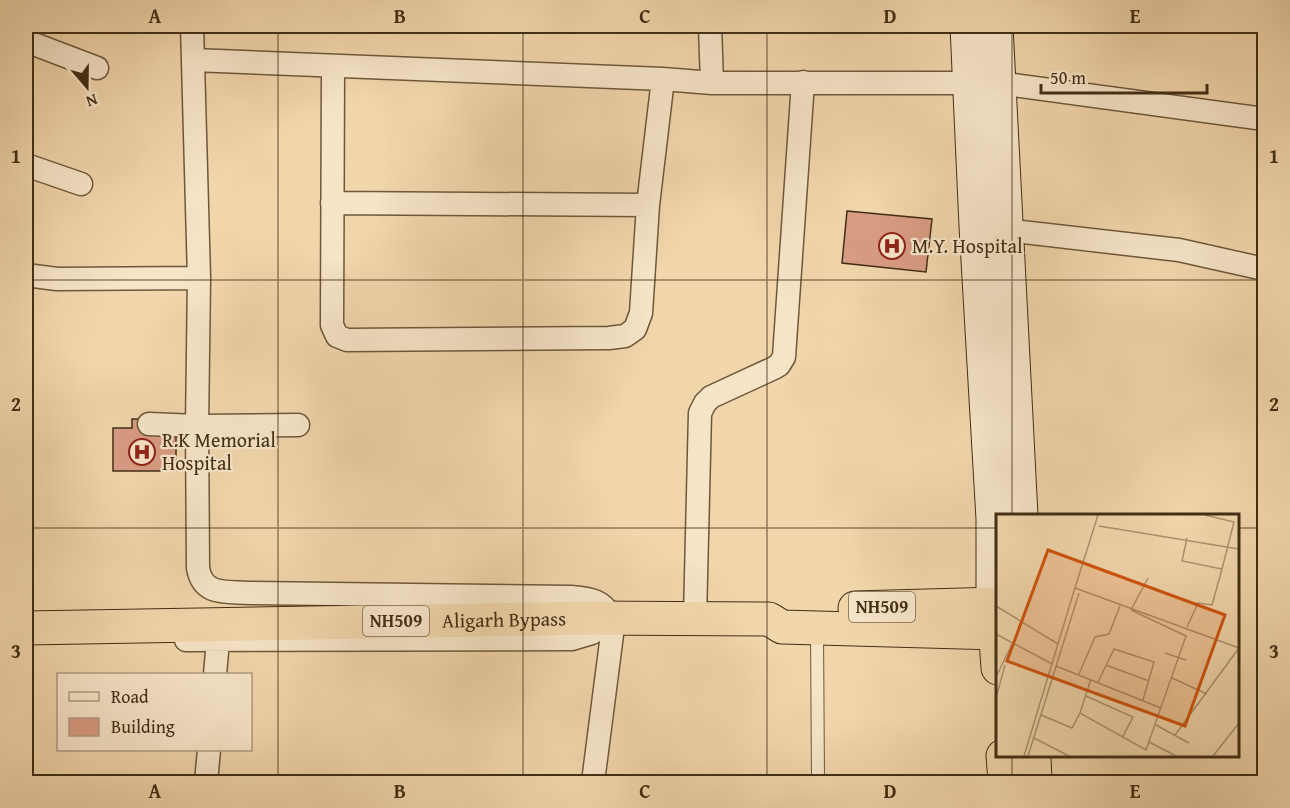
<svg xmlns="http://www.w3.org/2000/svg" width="1290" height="808" font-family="'Gentium Book Plus',serif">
<rect width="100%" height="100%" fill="#f1d5ab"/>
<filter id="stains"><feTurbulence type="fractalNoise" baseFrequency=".00333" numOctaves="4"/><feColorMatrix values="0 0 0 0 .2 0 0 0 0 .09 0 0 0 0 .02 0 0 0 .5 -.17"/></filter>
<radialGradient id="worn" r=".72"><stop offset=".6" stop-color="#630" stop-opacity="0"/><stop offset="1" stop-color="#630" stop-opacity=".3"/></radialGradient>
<path fill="#d89b83" stroke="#422e15" stroke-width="1.5" d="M847 211 932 219 926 272 842 263Z
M132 419H146L176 429V471H113V428H132Z"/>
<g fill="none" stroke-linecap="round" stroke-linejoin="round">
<defs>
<path id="service" d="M817 629 818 782"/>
<path id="minor" d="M192 26 199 278 197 426 198 568C203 597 227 591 250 593L571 597C593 599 601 600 614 619L593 782
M710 26 712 83
M26 41 97 68
M193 60 663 79 712 83H970
M333 67 332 325 337 336 347 340 609 338 625 336 635 329 641 313 648 205 663 79
M999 83 1264 119
M26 165 81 184
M332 203 648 205
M1005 230 1179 250 1264 269
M26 275 57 279 199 278
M149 424 197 426 298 425
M695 618 700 413 705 403 711 397 774 368 779 365 784 357 803 82
M186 640 572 639 592 633 614 619
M215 674 218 641
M206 782 209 750"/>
<path id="secondary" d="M967 26 976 226 993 519V604
M996 26 1021 516"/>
<g id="trunk">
<path d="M855 608 998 604"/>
<path d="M994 610 998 668"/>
<path id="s1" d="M26 628 588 618 769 619 782 627 998 633"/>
<path d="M1003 756 1005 782"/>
<path d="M1034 756 1035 782"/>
</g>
</defs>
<use href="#service" stroke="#6e583a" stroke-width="14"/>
<use href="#minor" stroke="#6e583a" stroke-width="25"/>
<use href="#secondary" stroke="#422e15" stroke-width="35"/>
<use href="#trunk" stroke="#422e15" stroke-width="35"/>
<use href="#service" stroke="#f6e4c8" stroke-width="12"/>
<use href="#minor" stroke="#f6e4c8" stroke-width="22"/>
<use href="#secondary" stroke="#f6e4c8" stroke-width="33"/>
<use href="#trunk" stroke="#f1d5ab" stroke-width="33"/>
</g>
<path fill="none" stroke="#422e15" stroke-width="1.5" stroke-opacity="0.55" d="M278 26V782M523 26V782M767 26V782M1012 26V516M26 280H1264M26 528H998M1238 528H1264M1012 756V782"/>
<defs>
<symbol id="hospital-ring" viewBox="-11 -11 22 22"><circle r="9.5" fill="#f6e4c8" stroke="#8f2418" stroke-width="1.5"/><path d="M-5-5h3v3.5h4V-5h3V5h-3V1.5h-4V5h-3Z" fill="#8f2418"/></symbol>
</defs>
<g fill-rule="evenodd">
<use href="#hospital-ring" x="877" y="231" width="30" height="30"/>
<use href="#hospital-ring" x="127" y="437" width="30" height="30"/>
</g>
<g text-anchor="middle" stroke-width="4.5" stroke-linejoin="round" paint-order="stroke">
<g fill="#f6e4c8" stroke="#78654b" stroke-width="1.5">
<rect x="849" y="592" width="66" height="30" rx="4.5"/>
<rect x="363" y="606" width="66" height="30" rx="4.5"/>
</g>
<g font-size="18" font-weight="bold" fill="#422e15">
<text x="882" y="613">NH509</text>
<text x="396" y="627">NH509</text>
</g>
<g font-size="20" fill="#422e15" stroke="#f6e4c8" text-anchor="start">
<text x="912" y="253">M.Y. Hospital</text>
<text x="162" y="447">R.K Memorial<tspan x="162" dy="23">Hospital</tspan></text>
</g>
<g font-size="20" fill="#422e15" stroke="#f6e4c8">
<text dy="7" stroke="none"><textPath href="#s1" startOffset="478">Aligarh Bypass</textPath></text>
</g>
</g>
<g transform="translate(996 514)">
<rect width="243" height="243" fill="#f1d5ab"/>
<path fill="none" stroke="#ab926f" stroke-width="1.5" d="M209 1 238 8 226 55M103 12 243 35M191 24 186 47 226 55 216 91 202 89 191 113M79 74 243 134M78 77 102 1M0 92 62 130M135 96 152 64M0 120 56 150M169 139 190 146M110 151 153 167M60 152 165 194M83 160 99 123 113 120 124 92M0 163 16 130M176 164 211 180M102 168 118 135 158 148 147 186M90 182 137 203 126 224M0 184 9 151M84 199 95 165M45 201 76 214 84 199 150 236 190 122 135 96M160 211 193 229M179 221 243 134M38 224 73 242M153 228 180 242M28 242 78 77M32 242 83 79M217 242 243 209"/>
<path fill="#cf530d" fill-opacity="0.15" stroke="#cf530d" stroke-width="3" d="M52 36 229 101 189 212 11 147Z"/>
<rect width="243" height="243" fill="none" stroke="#422e15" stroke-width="3"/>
</g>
<rect width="1290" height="808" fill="none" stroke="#f1d5ab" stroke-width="66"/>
<rect x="57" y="673" width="195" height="78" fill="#f6e4c8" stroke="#ae9b80" stroke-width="1.5"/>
<rect x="69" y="692" width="30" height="9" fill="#f6e4c8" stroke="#ae9b80" stroke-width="1.5"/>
<text x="111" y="703" font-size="18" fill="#422e15">Road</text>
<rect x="69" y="718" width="30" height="18" fill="#d89b83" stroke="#ae9b80" stroke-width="1.5"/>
<text x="111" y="733" font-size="18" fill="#422e15">Building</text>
<g transform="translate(87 87) rotate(160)" stroke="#f6e4c8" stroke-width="4.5" paint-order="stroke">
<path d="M0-4.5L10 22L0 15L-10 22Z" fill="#422e15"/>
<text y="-9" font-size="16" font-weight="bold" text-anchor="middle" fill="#422e15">N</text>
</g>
<path d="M1041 84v9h166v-9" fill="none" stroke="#422e15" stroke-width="3"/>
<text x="1050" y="84" font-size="18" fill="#422e15" stroke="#f6e4c8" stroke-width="4.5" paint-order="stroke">50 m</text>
<rect x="33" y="33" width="1224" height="742" fill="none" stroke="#422e15" stroke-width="2"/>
<g font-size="20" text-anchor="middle" font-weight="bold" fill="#422e15">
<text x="155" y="23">A</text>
<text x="400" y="23">B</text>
<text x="645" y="23">C</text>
<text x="890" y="23">D</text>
<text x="1135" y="23">E</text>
<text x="16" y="163">1</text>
<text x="1274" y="163">1</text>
<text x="16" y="411">2</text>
<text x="1274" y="411">2</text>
<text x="16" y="658">3</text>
<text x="1274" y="658">3</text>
<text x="155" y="798">A</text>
<text x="400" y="798">B</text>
<text x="645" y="798">C</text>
<text x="890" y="798">D</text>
<text x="1135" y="798">E</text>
</g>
<rect width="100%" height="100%" filter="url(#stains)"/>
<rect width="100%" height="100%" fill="url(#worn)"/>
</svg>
